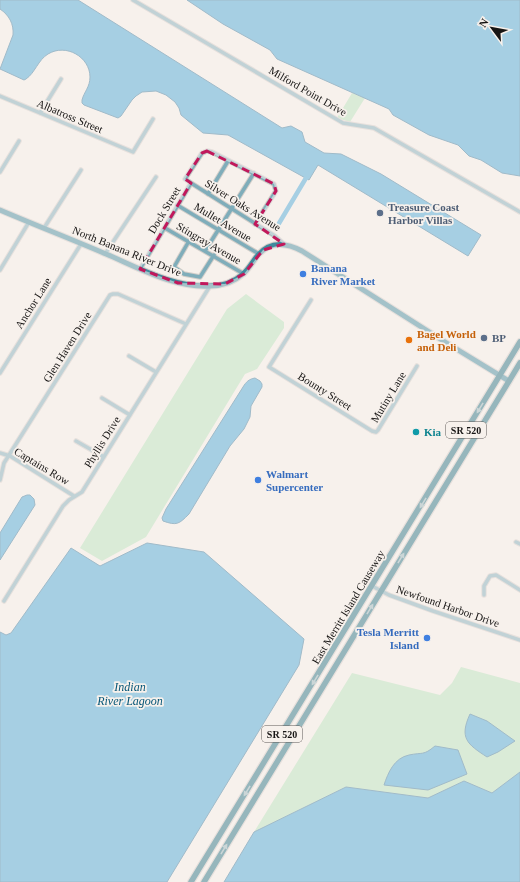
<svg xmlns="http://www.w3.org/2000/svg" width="520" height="882" font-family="Georgia,serif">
<rect width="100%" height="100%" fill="#f7f1ec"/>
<path fill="#b7e4bc" d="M352 93 365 98 350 122 337 118Z
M246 294 284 322V328L257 369 245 374 146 537 102 561 80 548 227 309Z
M461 667 520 683V772L492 793 464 781 428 798 346 787 254 832 352 673 440 695 452 683Z"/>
<path fill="#44a6d8" stroke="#367a9d" d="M0 0H78L282 128 291 126 302 132 305 142 324 153 341 154 381 174 481 235 468 256 318 165 309 180 228 135 203 133 181 115 179 108 175 102 166 95 156 91 142 92 136 96 132 100 121 116 118 118 84 105 82 103V100C84 92 90 87 90 77 90 57 66 43 48 54 38 60 35 73 26 79L24 80 0 69 13 35C14 24 9 15 0 9Z
M187 0H520V176L502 173 481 160 469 156 458 145 429 135 393 115 389 109 277 59 270 50 223 24Z
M255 378 260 381 262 384V387L251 406 250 417 244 429 230 446 189 514C179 524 177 526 163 521L162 518 166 509 243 387C246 382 249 379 255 378Z
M27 495H30L34 499 35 505 0 560V533L22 497Z
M147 543 204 552 304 639 299 665 167 882H0V632L6 635 11 633 71 548 100 566Z
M470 714 487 721 515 741 498 752 487 757C467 744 459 738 470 714Z
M435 746 458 750 467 774 428 790 384 785C388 773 394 758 409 755 423 752 423 756 435 746Z
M520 772V882H224L254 832 346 787 428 798 464 781 492 793Z"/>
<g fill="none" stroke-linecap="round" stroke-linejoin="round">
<path stroke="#44a6d8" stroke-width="4.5" d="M278 225 306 178"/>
<defs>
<path id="street" d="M133 0 343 123 374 128 520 212
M0 96 133 152 153 119
M40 113 61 79
M0 172 19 141
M191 183 275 236 284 244
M208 194 228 161
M177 205 259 254
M44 228 81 170
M165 228 244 274
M189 241 174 267 184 274 200 277 214 255
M205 251 254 173
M105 254 156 177
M140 269 191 183 185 179 202 153 207 151 212 152 274 184 276 191 255 224
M0 270 29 222
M311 300 269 367 372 431 376 432 378 430 417 366
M129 356 156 372
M0 373 81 244
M102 398 130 415
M76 441 104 457
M0 453 10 456 74 496
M0 480 4 463 110 295 113 294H118L186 324
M516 542 520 544
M372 586 389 595 433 611 520 640
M484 595V586L490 576 496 575 520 590
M4 601 63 506 69 500 82 492 210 286"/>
<path id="secondary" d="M0 210C35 225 71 239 106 254 139 268 174 288 210 286 222 286 234 282 243 274 249 269 253 261 258 255 271 240 287 243 302 251L445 342 509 381"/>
<path id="primary" d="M191 882 520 342
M204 882 520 363"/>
</defs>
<use href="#street" stroke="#d3cec9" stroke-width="5.5"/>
<use href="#secondary" stroke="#d3cec9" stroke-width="7"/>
<use href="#primary" stroke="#d3cec9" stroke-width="8"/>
<use href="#street" stroke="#7fadba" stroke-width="3.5"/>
<use href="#secondary" stroke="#3f8a9d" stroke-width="5"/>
<use href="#primary" stroke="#1f6f81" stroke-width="5.5"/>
</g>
<defs><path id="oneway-solid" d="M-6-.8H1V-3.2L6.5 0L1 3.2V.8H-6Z"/></defs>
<g fill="#96b6bc">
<use href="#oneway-solid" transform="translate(480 408) rotate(121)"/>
<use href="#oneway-solid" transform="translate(423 503) rotate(121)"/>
<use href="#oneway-solid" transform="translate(401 558) rotate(-59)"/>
<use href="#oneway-solid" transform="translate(370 609) rotate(-59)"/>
<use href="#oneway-solid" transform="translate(315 680) rotate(121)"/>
<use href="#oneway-solid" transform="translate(247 791) rotate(121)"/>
<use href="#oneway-solid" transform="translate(224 849) rotate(-59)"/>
</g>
<path d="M0 0H520V882H0ZM207 151 274 184 276 191 255 224 284 244 263 250 244 274 225 284 178 283 140 269 191 183 185 179 202 153Z" fill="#f7f1ec" fill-opacity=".55" fill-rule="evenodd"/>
<path fill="none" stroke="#c2185b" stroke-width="3" stroke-dasharray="8 5" stroke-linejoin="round" d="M207 151 274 184 276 191 255 224 284 244 263 250 244 274 225 284 178 283 140 269 191 183 185 179 202 153Z"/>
<g fill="#5c6f8a" stroke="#f7f1ec" stroke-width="1.5">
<circle cx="380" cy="213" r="4"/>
<circle cx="484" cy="338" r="4"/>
</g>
<g fill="#3f7fe0" stroke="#f7f1ec" stroke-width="1.5">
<circle cx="303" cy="274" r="4"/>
<circle cx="258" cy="480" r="4"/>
<circle cx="427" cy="638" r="4"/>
</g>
<circle fill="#e8710a" stroke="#f7f1ec" stroke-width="1.5" cx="409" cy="340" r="4"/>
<circle fill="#0f9aa8" stroke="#f7f1ec" stroke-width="1.5" cx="416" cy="432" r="4"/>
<g text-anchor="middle" stroke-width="3.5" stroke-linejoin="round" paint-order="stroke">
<g fill="#f7f1ec" stroke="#5a5755" stroke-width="1">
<rect x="446" y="422" width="40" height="16" rx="3"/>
<rect x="262" y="726" width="40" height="16" rx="3"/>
</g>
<g font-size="10" font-weight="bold" fill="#171514">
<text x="466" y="434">SR 520</text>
<text x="282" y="738">SR 520</text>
</g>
<g font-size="11" fill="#171514" stroke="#f7f1ec">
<text transform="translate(308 91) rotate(30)" y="4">Milford Point Drive</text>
<text transform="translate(70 116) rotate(23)" y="4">Albatross Street</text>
<text transform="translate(243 205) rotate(32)" y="4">Silver Oaks Avenue</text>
<text transform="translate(164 210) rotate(-59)" y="4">Dock Street</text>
<text transform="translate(223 222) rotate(31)" y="4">Mullet Avenue</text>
<text transform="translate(209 243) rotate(30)" y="4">Stingray Avenue</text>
<text transform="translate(127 251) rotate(22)" y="4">North Banana River Drive</text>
<text transform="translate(33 303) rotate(-58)" y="4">Anchor Lane</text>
<text transform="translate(67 347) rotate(-58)" y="4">Glen Haven Drive</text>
<text transform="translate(325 391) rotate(32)" y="4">Bounty Street</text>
<text transform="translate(388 397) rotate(-59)" y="4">Mutiny Lane</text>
<text transform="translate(102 442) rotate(-58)" y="4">Phyllis Drive</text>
<text transform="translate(42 466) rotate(31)" y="4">Captains Row</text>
<text transform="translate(448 606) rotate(19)" y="4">Newfound Harbor Drive</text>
<text transform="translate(348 607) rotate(-59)" y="4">East Merritt Island Causeway</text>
</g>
<g font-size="11" font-weight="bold" fill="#4e5e75" stroke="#f7f1ec" text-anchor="start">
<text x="388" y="211">Treasure Coast<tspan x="388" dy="13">Harbor Villas</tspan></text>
<text x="492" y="342">BP</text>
</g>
<g font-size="11" font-weight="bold" fill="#366cbe" stroke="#f7f1ec" text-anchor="start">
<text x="311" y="272">Banana<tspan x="311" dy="13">River Market</tspan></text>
<text x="266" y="478">Walmart<tspan x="266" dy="13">Supercenter</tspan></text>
<text x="419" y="636" text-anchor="end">Tesla Merritt<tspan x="419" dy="13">Island</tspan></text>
</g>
<g font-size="11" font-weight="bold" fill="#c56008" stroke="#f7f1ec" text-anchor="start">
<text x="417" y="338">Bagel World<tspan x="417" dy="13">and Deli</tspan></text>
</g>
<g font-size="11" font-weight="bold" fill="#0d838f" stroke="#f7f1ec" text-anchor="start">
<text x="424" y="436">Kia</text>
</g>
<g font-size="12" font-style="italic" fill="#055577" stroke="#f7f1ec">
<text x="130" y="691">Indian<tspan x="130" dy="14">River Lagoon</tspan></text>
</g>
</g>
<g transform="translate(492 28) rotate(302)" stroke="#f7f1ec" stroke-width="3" paint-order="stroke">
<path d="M0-3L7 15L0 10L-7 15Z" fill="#171514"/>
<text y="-6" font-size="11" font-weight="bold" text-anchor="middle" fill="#171514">N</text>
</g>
</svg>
